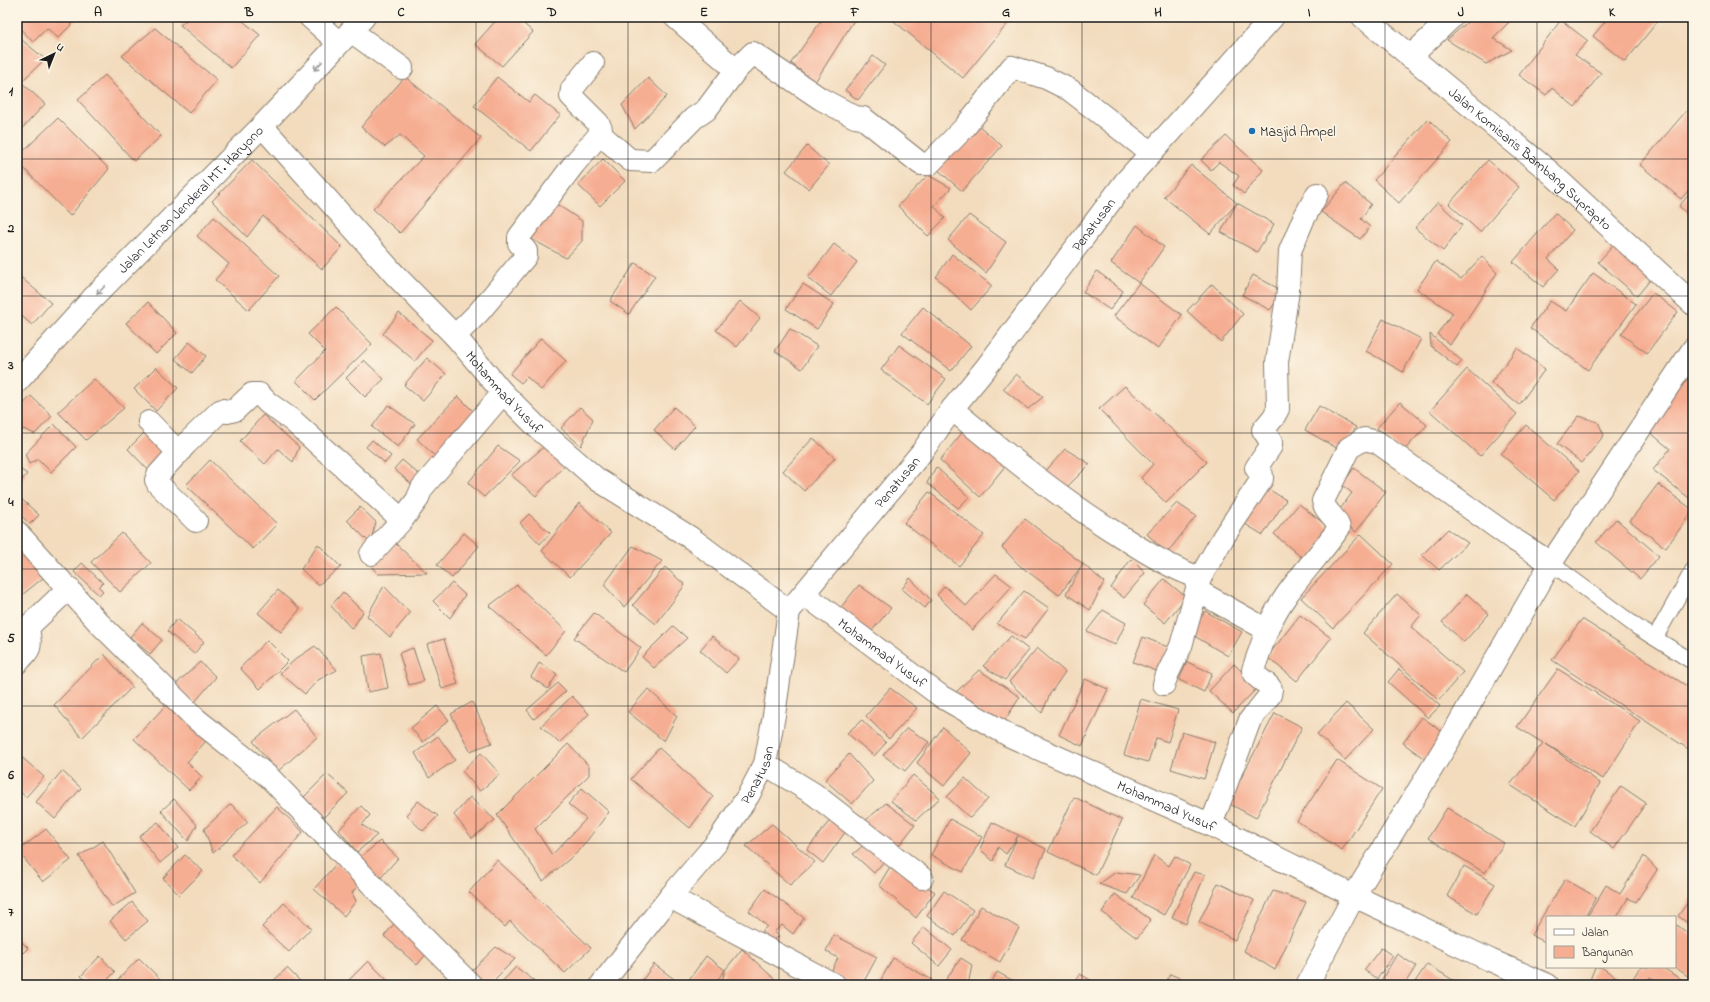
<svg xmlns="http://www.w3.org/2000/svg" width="1710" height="1002" font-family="'Indie Flower',sans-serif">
<rect width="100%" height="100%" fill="#fcf5e5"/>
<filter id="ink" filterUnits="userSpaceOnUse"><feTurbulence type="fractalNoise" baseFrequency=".025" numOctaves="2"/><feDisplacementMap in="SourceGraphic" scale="8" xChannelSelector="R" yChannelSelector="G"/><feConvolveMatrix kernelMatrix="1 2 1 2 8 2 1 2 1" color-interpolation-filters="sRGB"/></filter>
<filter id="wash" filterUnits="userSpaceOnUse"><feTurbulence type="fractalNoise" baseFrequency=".012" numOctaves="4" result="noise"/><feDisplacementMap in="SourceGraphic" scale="16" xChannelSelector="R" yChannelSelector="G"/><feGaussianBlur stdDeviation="0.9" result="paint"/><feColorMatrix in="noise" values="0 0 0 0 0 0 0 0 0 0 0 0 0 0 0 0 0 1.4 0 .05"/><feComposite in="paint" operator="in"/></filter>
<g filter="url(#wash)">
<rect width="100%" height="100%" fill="#f3dcbe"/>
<g id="blocks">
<path fill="#f6ae93" d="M25 17H74L76 20 58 38 47 28 33 42 17 25Z
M190 17H238L260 35 231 68 180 25Z
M499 17H516L533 32 502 66 475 44Z
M824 17H856L815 82 791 63Z
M889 17H1013L963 78Z
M1230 17H1242L1237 23Z
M1473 17H1514L1493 38 1512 50 1486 64 1447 40Z
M1609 17H1661L1625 62 1593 36Z
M1561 20 1588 41 1575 55 1601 73 1575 107 1552 88 1546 95 1519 75Z
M155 28 217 80 189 113 122 56Z
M17 36 45 59 21 82 17 78Z
M873 56 885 65 858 100 845 90Z
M105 75 161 136 134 161 78 100Z
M405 77 481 138 400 233 373 209 424 156 400 135 385 147 361 127Z
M497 77 529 102 535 95 560 115 531 151 474 106Z
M648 78 667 96 635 129 622 105Z
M21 82 45 104 17 134V87Z
M1693 103V185L1681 199 1640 165Z
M58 118 109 169 70 216 17 161V157Z
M1428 119 1452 142 1399 203 1374 180Z
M977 124 1002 146 962 191 937 169Z
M1226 136 1263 170 1244 194 1233 185 1239 176 1219 162 1211 170 1201 160Z
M807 146 829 165 809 189 786 171Z
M603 159 625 181 600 206 578 185Z
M252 160 342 247 322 269 263 216 247 237 212 201Z
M1488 160 1519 187 1480 232 1449 204Z
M1191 165 1237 203 1210 234 1164 197Z
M928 175 951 188 934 206 945 218 928 236 898 206Z
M1345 183 1371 204 1361 219 1370 227 1360 239 1321 212Z
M1693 190V219L1679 206Z
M552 201 582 221V241L566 258 528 237Z
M1438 202 1462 225 1443 251 1415 228Z
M1237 203 1274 224 1257 252 1221 232Z
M1555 213 1573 230 1548 259 1559 269 1543 287 1513 262Z
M969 215 1006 242 986 273 948 240Z
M214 217 279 276 249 310 215 280 229 264 197 236Z
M1137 225 1164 247 1139 283 1111 263Z
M834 244 857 262 831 296 808 278Z
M1614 245 1651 279 1637 296 1598 262Z
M1693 247V257L1688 253Z
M952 254 992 286 971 310 936 277Z
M1482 256 1497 273 1450 345 1437 334 1453 313 1417 289 1436 261 1461 279Z
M635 263 655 276 629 314 610 301Z
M1097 271 1123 291 1110 310 1083 292Z
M1593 273 1636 304 1588 370 1530 328 1550 301 1566 311Z
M17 274 51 303 32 325 17 312Z
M1253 275 1283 291 1270 310 1242 295Z
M1139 283 1182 315 1158 349 1114 316Z
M803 284 834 304 817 329 786 309Z
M1212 284 1243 314 1221 342 1187 311Z
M1653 293 1678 312 1647 353 1621 334Z
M740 301 760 318 737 347 716 330Z
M148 302 177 333 156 354 126 323Z
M336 307 372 344 315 400 296 381 325 351 308 334Z
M923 307 971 346 951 371 902 333Z
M399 313 432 340 415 361 383 334Z
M1383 319 1421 339 1403 372 1366 351Z
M790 329 817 346 802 369 775 351Z
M1430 334 1462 361 1457 367 1431 346Z
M541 338 566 361 541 390 527 377 521 383 510 374Z
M189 342 206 356 192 373 175 359Z
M899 345 946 379 927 404 881 370Z
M1517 348 1545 369 1519 405 1491 383Z
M1693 355V501L1653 470 1670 449 1645 428Z
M427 358 446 374 423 401 404 385Z
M364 360 384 379 365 397 346 378Z
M156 367 178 388 156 411 134 389Z
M1467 369 1517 414 1480 456 1430 411Z
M1016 374 1043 397 1028 409 1003 389Z
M94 379 124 408 86 440 58 412Z
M1125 386 1207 462 1166 503 1141 478 1153 464 1099 409Z
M31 396 52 416 35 434 23 429 17 435V411Z
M458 396 479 417 438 459 417 439Z
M1400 402 1427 425 1403 452 1377 428Z
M388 405 415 424 398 447 372 427Z
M1319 406 1356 427 1342 451 1305 430Z
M580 407 593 419 581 446 561 428Z
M674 407 695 426 675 449 654 430Z
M263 415 299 447 293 462 278 449 265 464 240 441Z
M1579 416 1598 422 1604 435 1582 463 1557 444Z
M54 424 76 447 51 472 38 459 29 464 25 454Z
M1526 425 1579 471 1554 500 1501 454Z
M966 428 1010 460 980 497 940 460Z
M145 432 169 455 151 473 128 449Z
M813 438 835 458 804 491 783 471Z
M372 440 391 456 385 463 366 447Z
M546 445 565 465 536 496 511 475Z
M498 446 520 461 484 497 468 483Z
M1065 449 1090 464 1066 488 1044 473Z
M210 460 277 524 253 549 186 485Z
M402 460 423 478 415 487 394 469Z
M17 467 27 474 17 486Z
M936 467 969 497 958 508 927 483Z
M1354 468 1386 492 1356 532 1335 516 1352 493 1342 485Z
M1658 484 1693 510 1666 548 1630 521Z
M1265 487 1286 500 1263 535 1242 522Z
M929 492 984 535 959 566 904 523Z
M17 495 39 515 30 524 17 512Z
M579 503 611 533 570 577 542 551Z
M1177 503 1196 516 1167 553 1147 534Z
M1299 504 1332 530 1307 562 1274 534Z
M360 507 376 522 370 543 347 520Z
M529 514 550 533 540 544 520 523Z
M1025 519 1083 564 1059 595 1019 565 1002 547Z
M1616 519 1659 556 1640 579 1596 542Z
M1448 529 1468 543 1439 570 1422 555Z
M122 533 151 563 120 592 91 562Z
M464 533 479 546 452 578 437 565Z
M1361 534 1393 564 1333 628 1301 598Z
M17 539 48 574 17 599Z
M395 543 427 573 378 574 372 567Z
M318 544 341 567 318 585 301 569Z
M633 546 662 561 624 607 604 585Z
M1131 559 1145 573 1124 598 1111 588Z
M82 563 103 583 99 587 103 591 99 595 74 572Z
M1083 564 1104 582 1090 610 1066 594Z
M665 567 685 585 656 624 633 605Z
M996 574 1012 586 972 630 937 595 945 586 966 606Z
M910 578 931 600 925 608 902 589Z
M1164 579 1186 597 1165 623 1143 605Z
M452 583 465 595 450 618 433 601Z
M517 585 566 631 546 655 489 606Z
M859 585 891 608 870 633 841 607Z
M384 586 410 613 390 637 367 616Z
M278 590 300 609 281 632 258 613Z
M1024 591 1049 608 1025 639 997 624Z
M343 592 363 612 352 629 331 606Z
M1397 594 1421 615 1411 627 1463 672 1439 700 1363 633Z
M1467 594 1489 614 1464 642 1442 622Z
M1103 610 1126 623 1115 645 1087 631Z
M1693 610V629H1692L1690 615Z
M1205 611 1242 632 1228 656 1191 634Z
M594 613 641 648 624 672 574 638Z
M1300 615 1331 638 1297 681 1267 657Z
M177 619 204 642 194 654 167 631Z
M1582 619 1693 690V752L1552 660Z
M142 623 162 640 150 654 130 637Z
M673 626 687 638 654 668 642 657Z
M712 636 739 659 726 673 700 650Z
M1011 636 1029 650 1005 680 983 666Z
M1143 637 1168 647 1159 672 1133 662Z
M444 639 458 684 442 689 427 644Z
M267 640 288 661 260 689 240 668Z
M315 646 337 670 318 680 305 694 280 673 297 658Z
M413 648 424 681 409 685 399 653Z
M1037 648 1065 672 1050 694 1042 713 1009 682Z
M381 653 388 688 368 692 363 656Z
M104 654 132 687 82 738 54 705Z
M200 662 216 677 195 702 175 685Z
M1187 662 1212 673 1204 692 1179 680Z
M539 663 557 674 548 689 531 677Z
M1234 664 1258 687 1233 713 1209 691Z
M1399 669 1440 706 1428 718 1388 682Z
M1558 669 1640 721 1603 779 1546 744 1600 783 1575 826 1510 785 1543 743 1517 727Z
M979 670 1020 697 1001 726 953 695Z
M1085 679 1108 689 1082 746 1059 735Z
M558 683 566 691 534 719 527 710Z
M890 688 917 708 889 739 866 716Z
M648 689 677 716 664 741 628 712Z
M572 696 589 714 559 743 541 726Z
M1141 699 1178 710 1168 742 1156 738 1148 762 1124 755Z
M472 702 492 743 470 751 451 714Z
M168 703 207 740 187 762 202 777 189 790 134 739Z
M1346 703 1374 729 1345 760 1317 734Z
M437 706 449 720 423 742 411 728Z
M294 709 317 737 277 772 253 741Z
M1275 713 1302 727 1256 818 1228 803Z
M1422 717 1449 737 1430 763 1403 743Z
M862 720 886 743 874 756 847 733Z
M943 727 971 753 944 786 917 763Z
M907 728 929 742 905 771 883 755Z
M1182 732 1215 742 1204 779 1171 769Z
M438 736 455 760 429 778 415 753Z
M568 744 589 766V775L535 829 552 855 586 819 568 804 582 788 609 812 579 851 543 881 497 815Z
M659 748 713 797 690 828 631 779Z
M17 753 44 777 26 797 17 789Z
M481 753 500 774 480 791 462 771Z
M849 754 873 781 852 804 825 780Z
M1337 760 1382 789 1342 850 1297 821Z
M62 771 81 788 55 819 36 802Z
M327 774 348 793 323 818 304 797Z
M913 775 940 798 916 820 891 801Z
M965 778 988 799 970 818 947 797Z
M1621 786 1646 803 1614 849 1590 831Z
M470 797 495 820 472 838 454 815Z
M1074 797 1122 820 1096 875 1048 852Z
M174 799 197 825 188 841 161 811Z
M418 801 438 816 423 831 406 815Z
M886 803 915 825 893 853 859 826Z
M231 804 248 822 213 853 204 829Z
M361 806 370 815 362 825 377 835 357 852 339 830Z
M277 807 303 832 260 883 231 855Z
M1447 808 1504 843 1485 873 1428 838Z
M834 815 846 831 823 863 807 850Z
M950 819 982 837 963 872 931 855Z
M158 822 178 848 160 863 139 836Z
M992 822 1046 849 1033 878 1005 865 1018 836 1006 854 998 847 993 861 980 849Z
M772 824 815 862 790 885 746 846Z
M46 829 71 860 43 882 18 851Z
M103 841 135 893 112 907 79 856Z
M380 841 398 858 377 882 356 861Z
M865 844 885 860 874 873 853 854Z
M185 855 203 871 179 895 163 878Z
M1154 855 1169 866 1175 856 1190 865 1164 915 1133 898Z
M1644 856 1657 870 1636 902 1628 898 1617 917H1587L1606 885 1620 894Z
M497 860 591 948 565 973 510 921 505 927 469 892Z
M337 863 360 883 352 893 356 901 344 916 314 889Z
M891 865 935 892 916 918 879 885Z
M1464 866 1495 884 1477 914 1447 896Z
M1116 872 1140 875 1127 894 1099 884Z
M1194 872 1205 875 1193 903 1186 924 1172 917Z
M1565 879 1596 897 1585 917H1547V943L1531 935Z
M1218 883 1254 900 1235 940 1199 922Z
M765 889 804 918 793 934 782 925 774 932 779 936 768 946 758 936 767 926 749 911Z
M944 891 973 910 955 936 927 916Z
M1273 891 1306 902 1275 970 1244 951Z
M1115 894 1151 920 1137 938 1102 912Z
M1693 895V927L1678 916Z
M132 902 148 921 126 939 110 921Z
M284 903 311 928 289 952 262 927Z
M981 906 1019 928 1000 962 962 940Z
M395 923 428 952 417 965 384 936Z
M1677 925 1693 937V980L1675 967V928Z
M924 927 952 950 939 966 911 943Z
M834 935 877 957 862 985H855L831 972 838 958 826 951Z
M17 937 28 948 23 953 17 947Z
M496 947 515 959 489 985H481L468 974Z
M1381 948 1393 956 1377 979 1364 970Z
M742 949 781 985H721L725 970Z
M1397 954 1416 966 1404 985H1392L1382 979Z
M100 956 115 972 102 985H90L81 976Z
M706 956 725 970 713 985H685Z
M139 958 165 984 113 985Z
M893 958 932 980 929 985H878Z
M961 958 972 965 968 985H942Z
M368 961 392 985H347L346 983Z
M654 964 682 985H639Z
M1427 964 1461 985H1413Z
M516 967 540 985H499Z
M1595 967H1601L1622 981 1620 985H1588Z
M1640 967H1662L1685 982 1683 985H1662L1650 978 1646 985H1629Z
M287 968 304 985H269Z
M997 972 1021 985H990Z
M1080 974 1099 985H1073Z
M1170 974 1196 985H1165Z"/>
</g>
</g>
<g filter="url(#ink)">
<use href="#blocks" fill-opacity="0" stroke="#887c6d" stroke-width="1"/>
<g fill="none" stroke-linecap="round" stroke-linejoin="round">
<defs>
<path id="service" d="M1551 563 1637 627 1693 662
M1655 638 1693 570"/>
<g id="minor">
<path d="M310 17 339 43"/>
<path d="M675 17 736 70"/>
<path d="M351 31 402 68"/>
<path d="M1410 57 1452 17"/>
<path id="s1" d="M262 126 395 275 455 336 503 393 538 428 598 480 691 538 789 611"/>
<path d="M600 134 630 160 652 161 694 118 706 110 736 70 753 53 821 99 855 117 863 118 921 164H929L965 127 1012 67 1046 78 1070 90 1151 153"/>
<path d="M455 336 479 312 526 256V251L519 243V237L574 164 600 134 601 129 598 123 571 96 572 89 593 63"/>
<path d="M952 409C1007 455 1061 499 1122 537 1147 553 1173 569 1200 578L1181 646 1167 675 1164 684"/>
<path d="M149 422 179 453"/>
<path d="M196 521 158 484 156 480 158 475 186 444 220 411 223 410 227 412 235 410 252 394H259L268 403 293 421 402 520 417 500 422 488 503 393"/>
<path d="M17 532 99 623 196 719 269 777 400 914 471 985"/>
<path d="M371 554 402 520"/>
<path d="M1200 578 1224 536 1262 479V475L1256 468 1271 446V442L1263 430 1273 418 1278 409 1277 362 1288 291 1290 251 1303 220 1317 194"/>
<path d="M1198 591 1267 630 1253 670C1256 680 1267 681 1271 689L1270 695 1250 720 1211 825"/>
<path id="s2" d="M804 594 942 697 1010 736 1211 825 1354 896 1490 960 1548 985"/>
<path d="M1267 630C1283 591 1315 562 1339 528 1337 517 1325 513 1323 501L1349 448 1364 439 1377 442 1513 539 1551 563"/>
<path d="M17 663C32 647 31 649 28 627L69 588"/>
<path d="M765 764 814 794 922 878"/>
<path d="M670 897 835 985"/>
<path id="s3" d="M601 985 670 897 718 841 748 796 765 764 774 715 789 611 922 452 952 409 985 369 1125 182 1273 17"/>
<path d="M1307 985 1354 896 1451 737 1551 563 1693 349"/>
</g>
<g id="secondary">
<path id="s4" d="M1363 17 1551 173 1693 304"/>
<path id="s5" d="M17 382 92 299 262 126 364 17"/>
</g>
</defs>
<use href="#service" stroke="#887c6d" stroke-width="17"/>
<use href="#minor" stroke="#887c6d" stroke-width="24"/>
<use href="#secondary" stroke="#887c6d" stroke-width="24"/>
<use href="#service" stroke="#fff" stroke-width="15"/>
<use href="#minor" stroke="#fff" stroke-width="22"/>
<use href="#secondary" stroke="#fff" stroke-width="22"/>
</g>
<defs><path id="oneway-shaft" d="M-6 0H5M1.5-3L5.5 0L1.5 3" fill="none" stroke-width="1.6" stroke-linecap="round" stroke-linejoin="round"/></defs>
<g stroke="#999">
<use href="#oneway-shaft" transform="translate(318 66) rotate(133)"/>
<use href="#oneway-shaft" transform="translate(101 290) rotate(135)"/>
</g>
</g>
<path fill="none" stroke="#1c1c1c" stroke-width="1" stroke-opacity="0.55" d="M173 17V985M325 17V985M476 17V985M628 17V985M779 17V985M931 17V985M1082 17V985M1234 17V985M1385 17V985M1537 17V985M17 159H1693M17 296H1693M17 433H1693M17 569H1693M17 706H1693M17 843H1693"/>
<circle fill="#1f6fb2" stroke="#fcf5e5" stroke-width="1.5" cx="1252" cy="131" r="4"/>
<g text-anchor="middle" stroke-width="3.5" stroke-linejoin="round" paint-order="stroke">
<g font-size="14" fill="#1c1c1c" stroke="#fcf5e5" text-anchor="start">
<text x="1260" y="136">Masjid Ampel</text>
</g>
<g font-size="14" fill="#1c1c1c" stroke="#fcf5e5">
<text dy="5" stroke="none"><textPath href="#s4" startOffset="219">Jalan Komisaris Bambang Suprapto</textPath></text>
<text dy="5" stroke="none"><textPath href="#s5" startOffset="252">Jalan Letnan Jenderal MT. Haryono</textPath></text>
<text dy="5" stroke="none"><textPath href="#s3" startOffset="923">Penatusan</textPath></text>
<text dy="5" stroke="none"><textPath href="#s1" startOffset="360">Mohammad Yusuf</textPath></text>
<text dy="5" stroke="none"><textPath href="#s3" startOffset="599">Penatusan</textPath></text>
<text dy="5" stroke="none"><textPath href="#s2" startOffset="98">Mohammad Yusuf</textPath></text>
<text dy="5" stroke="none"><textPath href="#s3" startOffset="263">Penatusan</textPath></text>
<text dy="5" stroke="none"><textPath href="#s2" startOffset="422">Mohammad Yusuf</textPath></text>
</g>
</g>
<rect width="1710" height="1002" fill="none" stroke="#fcf5e5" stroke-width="44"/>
<rect x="1546" y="916" width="130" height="52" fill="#fcf5e5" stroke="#a29e95"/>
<rect x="1554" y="929" width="20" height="6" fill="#ffffff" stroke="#a29e95"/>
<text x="1582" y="936" font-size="12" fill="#1c1c1c">Jalan</text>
<rect x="1554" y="946" width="20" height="12" fill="#f6ae93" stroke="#a29e95"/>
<text x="1582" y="956" font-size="12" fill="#1c1c1c">Bangunan</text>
<g transform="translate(54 54) rotate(43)" stroke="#fcf5e5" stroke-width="3" paint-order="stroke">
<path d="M0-3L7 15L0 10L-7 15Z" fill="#1c1c1c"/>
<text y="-6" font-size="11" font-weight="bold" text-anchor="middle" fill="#1c1c1c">U</text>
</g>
<rect x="22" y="22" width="1666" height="958" fill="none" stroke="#1c1c1c" stroke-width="1.5"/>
<g font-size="13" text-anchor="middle" font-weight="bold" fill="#1c1c1c">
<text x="98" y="16">A</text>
<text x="249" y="16">B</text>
<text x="401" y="16">C</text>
<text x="552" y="16">D</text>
<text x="704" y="16">E</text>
<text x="855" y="16">F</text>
<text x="1006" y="16">G</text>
<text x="1158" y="16">H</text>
<text x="1309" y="16">I</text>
<text x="1461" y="16">J</text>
<text x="1612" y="16">K</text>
<text x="11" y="95">1</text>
<text x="11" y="232">2</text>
<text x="11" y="369">3</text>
<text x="11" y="506">4</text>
<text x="11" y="642">5</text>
<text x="11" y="779">6</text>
<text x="11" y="916">7</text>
</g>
</svg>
